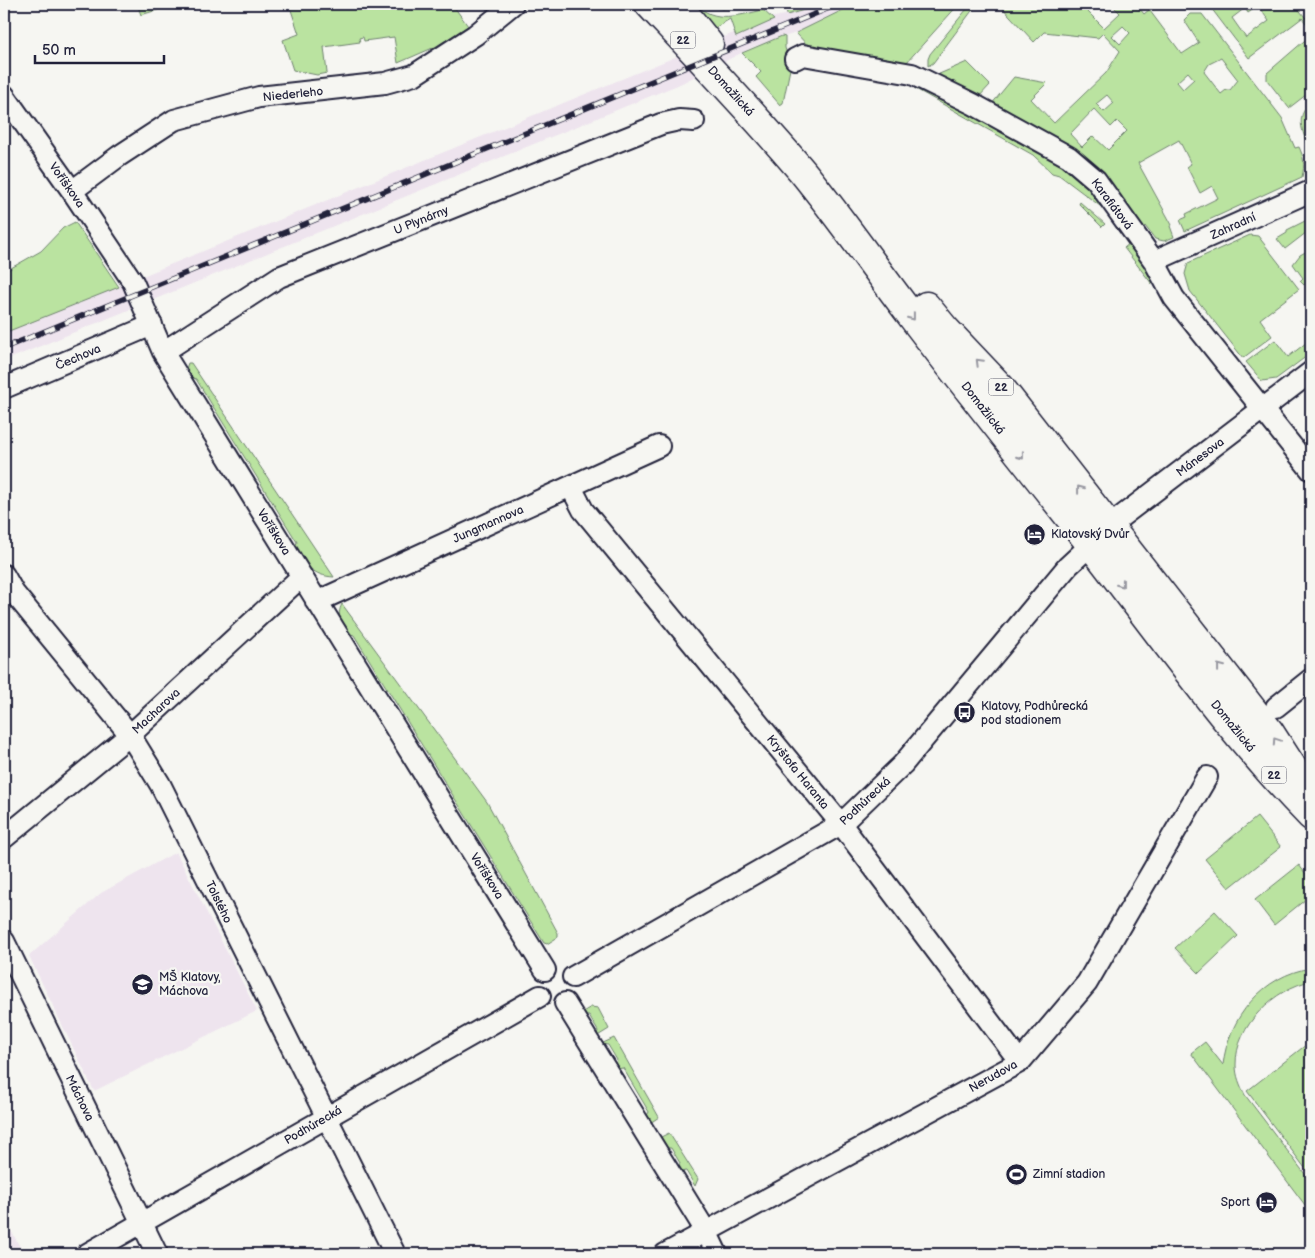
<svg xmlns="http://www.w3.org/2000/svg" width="1315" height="1258" font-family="'Balsamiq Sans',sans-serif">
<rect width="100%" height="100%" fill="#f6f6f2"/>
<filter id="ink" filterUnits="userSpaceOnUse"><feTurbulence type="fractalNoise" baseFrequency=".02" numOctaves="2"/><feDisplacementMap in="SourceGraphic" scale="10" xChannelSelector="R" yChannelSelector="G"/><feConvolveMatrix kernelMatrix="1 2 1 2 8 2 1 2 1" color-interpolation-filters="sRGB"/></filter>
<g filter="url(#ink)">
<path fill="#eee4ee" d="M825 4H855L796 33 753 47 680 84 4 361V333L770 18 809 10Z
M176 852 257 1011 94 1091 29 956 101 893Z
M4 1218 24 1254H4Z"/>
<path fill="#bae3a0" stroke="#6e826e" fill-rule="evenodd" d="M137 4H168L170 6 141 15Z
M301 4H452L468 26 435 47 398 63 394 37 364 41 363 37 359 38 360 42 324 47 327 73 317 75 293 70 283 40 299 34 290 7Z
M684 4H696C714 24 740 15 763 10L774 20 736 37 730 19 706 33Z
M711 4H754L722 9Z
M786 4H825L787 15Z
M855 4H959L906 63 818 49 815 45 810 48 796 33Z
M971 4H977L933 63 928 66V59L930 54Z
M999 4H1096L1088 12 1104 28 1120 13 1111 4H1136L1144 14 1150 9 1146 4H1160L1150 11 1182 54 1199 43 1184 20 1190 14H1202L1282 118 1295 148 1299 147C1304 158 1305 164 1302 177L1185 231 1180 220 1187 217 1186 214 1218 198 1212 186 1200 193 1187 167 1191 164 1179 140 1138 163 1172 225 1170 226 1174 237 1164 241 1155 239 1145 226 1141 229 991 105 1014 77 1047 83 1031 99 1054 123 1106 73 1120 51 1103 33 1098 38 1044 32 1034 42ZM1123 26 1130 33 1120 44 1112 36ZM1221 58 1238 80 1230 90H1226L1221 94 1204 72 1209 64ZM1188 72 1194 79 1183 89 1177 82ZM1107 95 1114 103 1104 112 1096 104ZM1094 109 1111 127 1117 121 1127 131 1108 150 1093 136 1082 147 1070 134Z
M1208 4H1294L1311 24V29L1302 18 1249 58ZM1258 6 1269 21 1246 38 1232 18 1245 8 1248 13Z
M1311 35V91L1289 108 1267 80V73Z
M782 36 785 37V48L791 64 783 103 780 105 756 77 761 72 742 53Z
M967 62 990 85 978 98 937 75Z
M916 83 1063 162 1083 178 1112 215 1059 175 1052 173 1033 155 914 88Z
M1311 103V112L1305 117 1311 124V152C1304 135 1293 117 1311 103Z
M1080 202 1105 224 1102 227 1079 204Z
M1311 218V229L1285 249 1277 239 1287 233V230Z
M75 222 119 287 4 333V272L41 251 63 228Z
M1250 235 1258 236 1299 289 1260 319 1272 336 1243 358 1190 291 1185 274 1188 263Z
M1131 242 1154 283 1152 284 1124 248Z
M1311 249V283L1309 281 1304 285 1300 281 1303 278 1293 264 1300 255Z
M1311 339V353L1276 379 1262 381 1246 362 1275 340 1288 357Z
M188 363H191L334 577C313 576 305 565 295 548L297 542 196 379 190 377 185 372Z
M342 604 487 802 558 933V937L547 944 544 943 354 635 348 633C341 623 336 616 342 604Z
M1257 817 1281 847 1229 888 1205 859Z
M1299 865 1311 881V895L1274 925 1255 900Z
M1215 911 1238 936 1199 973 1175 948Z
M1311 968V981C1275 988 1235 1026 1236 1065 1236 1076 1240 1085 1245 1095L1311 1182V1213L1191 1053 1205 1042 1223 1065C1228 1018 1263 975 1311 968Z
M591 1007 598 1008 609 1029 596 1037 598 1031 589 1016H583L581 1013Z
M614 1038 659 1117 650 1123 646 1117 649 1112 623 1068 616 1069 614 1066 617 1060 608 1045 601 1044Z
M1311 1041V1176L1247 1091Z
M669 1133 698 1179 695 1186 686 1171 680 1172 678 1168 680 1163 671 1148H665L659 1138Z"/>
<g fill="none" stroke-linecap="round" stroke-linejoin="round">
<defs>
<path id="street" d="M795 59 803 55 912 74 973 104 1069 157 1096 180 1154 261 1174 298 1311 470
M4 95 72 191 133 282 163 352 545 970
M72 191 119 156 174 120 259 97 385 83 414 75 475 35 513 4
M1154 261 1311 191
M163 352 279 277 661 124 679 120 694 121
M4 388 152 325
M571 487 583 510 841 824 1020 1062
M4 575 14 593 130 735 160 784 395 1254
M316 602 659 446
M1276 707 1311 679
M4 838 130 735 301 577
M4 941 157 1254
M573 977 841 824 903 764 1068 566 1122 516 1311 372
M565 1003 707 1233 717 1254
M87 1254 540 996
M665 1254 1020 1062 1087 983 1207 777"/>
<path id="primary" d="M649 4C701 59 753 113 802 171 838 215 870 261 904 306 968 391 1036 474 1102 559 1169 646 1234 737 1311 816
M677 4 709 44
M926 306 945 329 1001 388 1269 731 1311 796"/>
</defs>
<use href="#street" stroke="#22223b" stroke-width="24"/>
<use href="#primary" stroke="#22223b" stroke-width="31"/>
<use href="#street" stroke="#f6f6f2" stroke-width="20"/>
<use href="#primary" stroke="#f6f6f2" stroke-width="28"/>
<defs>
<path id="rail" d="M4 348 839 4"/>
</defs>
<use href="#rail" stroke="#22223b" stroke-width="5.5"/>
<use href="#rail" stroke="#f6f6f2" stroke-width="4" stroke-dasharray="11" stroke-linecap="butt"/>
</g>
<defs><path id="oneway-chevron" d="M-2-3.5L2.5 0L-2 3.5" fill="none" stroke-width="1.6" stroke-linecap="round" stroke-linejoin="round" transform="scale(1.25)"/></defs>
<g stroke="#9797a0">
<use href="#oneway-chevron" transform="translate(912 317) rotate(52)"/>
<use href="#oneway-chevron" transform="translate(979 362) rotate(-135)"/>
<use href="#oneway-chevron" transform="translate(1021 456) rotate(52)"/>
<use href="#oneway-chevron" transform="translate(1080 489) rotate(-128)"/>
<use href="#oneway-chevron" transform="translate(1121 584) rotate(52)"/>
<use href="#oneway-chevron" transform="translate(1220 667) rotate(-128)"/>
<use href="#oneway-chevron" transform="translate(1276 741) rotate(-124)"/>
</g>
</g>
<defs>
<symbol id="hotel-disc" viewBox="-11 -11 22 22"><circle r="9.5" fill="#22223b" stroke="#f6f6f2"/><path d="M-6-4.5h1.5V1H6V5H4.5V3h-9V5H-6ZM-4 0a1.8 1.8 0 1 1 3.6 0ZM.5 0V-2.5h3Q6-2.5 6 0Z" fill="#fff"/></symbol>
<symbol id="bus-disc" viewBox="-11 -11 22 22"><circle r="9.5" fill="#22223b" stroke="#f6f6f2"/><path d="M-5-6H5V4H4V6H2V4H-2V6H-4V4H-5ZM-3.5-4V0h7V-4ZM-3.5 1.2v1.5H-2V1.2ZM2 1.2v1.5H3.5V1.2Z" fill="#fff"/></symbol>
<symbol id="school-disc" viewBox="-11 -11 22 22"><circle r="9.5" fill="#22223b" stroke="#f6f6f2"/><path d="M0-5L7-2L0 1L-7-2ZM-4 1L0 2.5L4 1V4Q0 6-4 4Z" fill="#fff"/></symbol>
<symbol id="stadium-disc" viewBox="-11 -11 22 22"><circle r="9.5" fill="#22223b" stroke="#f6f6f2"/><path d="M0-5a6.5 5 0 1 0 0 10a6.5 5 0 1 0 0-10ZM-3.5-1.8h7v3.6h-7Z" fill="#fff"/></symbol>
</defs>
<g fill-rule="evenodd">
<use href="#hotel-disc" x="1022" y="522" width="25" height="25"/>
<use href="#bus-disc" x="952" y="700" width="25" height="25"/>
<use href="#school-disc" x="130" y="972" width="25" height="25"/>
<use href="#stadium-disc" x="1004" y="1162" width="25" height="25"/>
<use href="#hotel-disc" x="1254" y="1190" width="25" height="25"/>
</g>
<g text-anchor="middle" stroke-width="4.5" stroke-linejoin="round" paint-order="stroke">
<g fill="#f6f6f2" stroke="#626272" stroke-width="1">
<rect x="670.5" y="31.5" width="25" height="17" rx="4"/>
<rect x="988.5" y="378.5" width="25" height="17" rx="4"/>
<rect x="1261.5" y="766.5" width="25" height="17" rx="4"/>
</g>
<g font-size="11" font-weight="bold" fill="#22223b">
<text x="683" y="44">22</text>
<text x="1001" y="391">22</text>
<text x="1274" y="779">22</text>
</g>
<g font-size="12" fill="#22223b" stroke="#f6f6f2">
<text transform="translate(731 91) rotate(48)" y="4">Domažlická</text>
<text transform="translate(293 94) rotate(-6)" y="4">Niederleho</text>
<text transform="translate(67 185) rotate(55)" y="4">Voříškova</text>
<text transform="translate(1112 204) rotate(53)" y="4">Karafiátová</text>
<text transform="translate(421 220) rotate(-22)" y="4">U Plynárny</text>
<text transform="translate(1233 226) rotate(-24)" y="4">Zahradní</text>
<text transform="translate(78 357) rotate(-23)" y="4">Čechova</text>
<text transform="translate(983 408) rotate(52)" y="4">Domažlická</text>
<text transform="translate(1200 457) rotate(-37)" y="4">Mánesova</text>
<text transform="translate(488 524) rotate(-24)" y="4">Jungmannova</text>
<text transform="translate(274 532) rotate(58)" y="4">Voříškova</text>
<text transform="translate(156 711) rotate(-43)" y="4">Macharova</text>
<text transform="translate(1233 726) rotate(51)" y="4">Domažlická</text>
<text transform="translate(798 772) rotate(51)" y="4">Kryštofa Haranta</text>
<text transform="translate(865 801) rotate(-43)" y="4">Podhůrecká</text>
<text transform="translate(487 876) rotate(58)" y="4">Voříškova</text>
<text transform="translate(219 902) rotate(64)" y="4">Tolstého</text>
<text transform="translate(993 1076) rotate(-29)" y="4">Nerudova</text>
<text transform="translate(80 1098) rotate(64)" y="4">Máchova</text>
<text transform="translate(313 1125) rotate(-30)" y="4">Podhůrecká</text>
</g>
<g font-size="12" fill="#22223b" stroke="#f6f6f2" text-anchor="start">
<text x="1051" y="538">Klatovský Dvůr</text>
<text x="981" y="710">Klatovy, Podhůrecká<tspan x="981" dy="14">pod stadionem</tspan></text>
<text x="159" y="981">MŠ Klatovy,<tspan x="159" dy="14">Máchova</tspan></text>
<text x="1033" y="1178">Zimní stadion</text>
<text x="1250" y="1206" text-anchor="end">Sport</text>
</g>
</g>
<rect width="1315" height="1258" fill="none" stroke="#f6f6f2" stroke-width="20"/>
<rect x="10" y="10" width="1295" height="1238" fill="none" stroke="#22223b" stroke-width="2" filter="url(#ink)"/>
<path d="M35 55v8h129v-8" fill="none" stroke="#22223b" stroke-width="2.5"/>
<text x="42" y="55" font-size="15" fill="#22223b" stroke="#f6f6f2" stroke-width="4" paint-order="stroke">50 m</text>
</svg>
